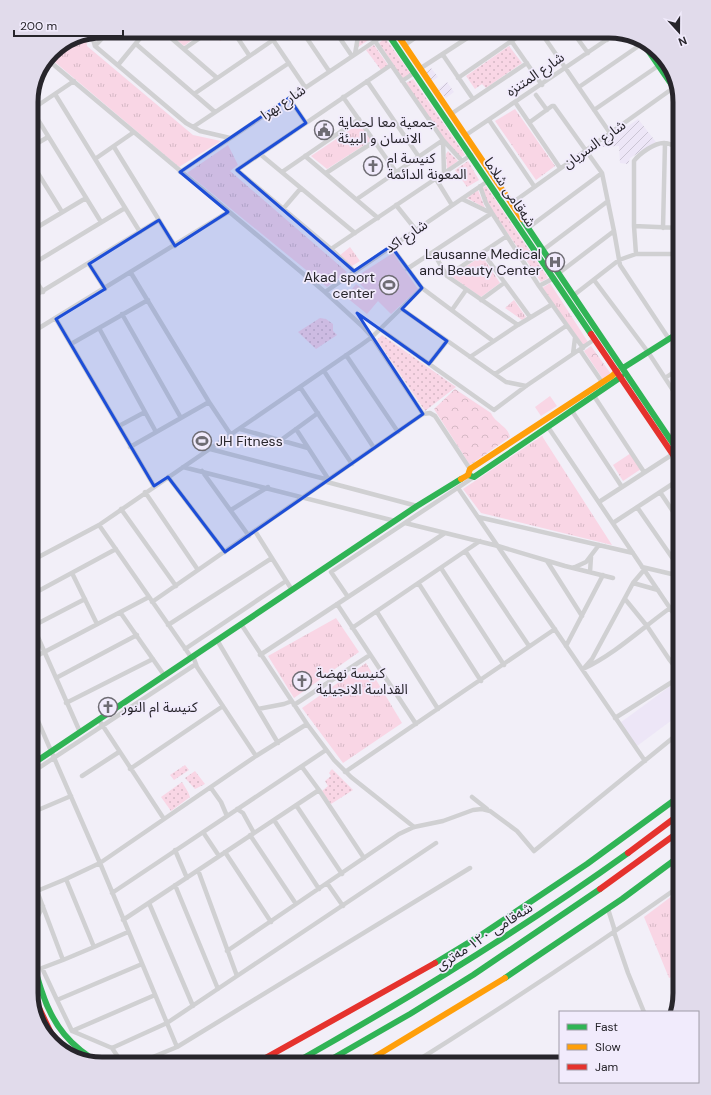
<svg xmlns="http://www.w3.org/2000/svg" width="711" height="1095" font-family="'DM Sans','Noto Sans Arabic',sans-serif">
<defs>
<pattern id="industrial-furrows" width="10" height="10" patternUnits="userSpaceOnUse"><rect width="10" height="10" fill="#ede6f7"/><path d="M-1 1l2-2M0 10L10 0M9 11l2-2" fill="none" stroke="#cbc5d4"/></pattern>
<pattern id="grass-dots" width="8" height="8" patternUnits="userSpaceOnUse"><rect width="8" height="8" fill="#f9d6e5"/><path d="M2 2h.1M6 6h.1" fill="none" stroke="#d5b8c5" stroke-width="1.8" stroke-linecap="round"/></pattern>
<pattern id="forest-crowns" width="20" height="18" patternUnits="userSpaceOnUse"><rect width="20" height="18" fill="#f9d6e5"/><path d="M2 6a3 3 0 1 1 6 0M12 15a3 3 0 1 1 6 0" fill="none" stroke="#d5b8c5"/></pattern>
<pattern id="park-tufts" width="24" height="20" patternUnits="userSpaceOnUse"><rect width="24" height="20" fill="#f9d6e5"/><path d="M3 7l-1-3M5 7V3M7 7l1-3M15 17l-1-3M17 17v-4M19 17l1-3" fill="none" stroke="#d5b8c5"/></pattern>
</defs>
<rect width="100%" height="100%" fill="#f2eff8"/>
<path fill="#ede6f7" d="M680 679V714L637 746 620 723Z"/>
<path fill="url(#industrial-furrows)" d="M431 68 438 77 431 82 424 73Z
M447 82 454 92 446 98 438 89Z
M638 119 656 142 630 158 628 164 620 163 619 146 598 147Z"/>
<path fill="url(#grass-dots)" d="M361 31H364L370 39 358 47Z
M385 38 411 74 403 79 379 43Z
M374 45 388 65 381 70 366 50Z
M509 46 522 63 486 88 482 84 475 89 466 76Z
M413 79 465 155 460 158 444 139 406 83Z
M448 151 458 161 447 169 446 154Z
M468 161 479 180 467 187 455 170Z
M486 186 548 278 541 282 488 204 482 188Z
M478 190 485 208 467 198Z
M320 318 326 319 333 324V331L337 335 316 349 298 332Z
M382 335 456 387 425 411 377 340Z
M185 765 189 770 174 780 170 775Z
M332 769 353 790 331 804 322 791 328 786 325 781 331 776 329 773Z
M195 771 205 784 195 789 185 778Z
M182 782 188 792 190 797 171 811 161 797Z"/>
<path fill="url(#forest-crowns)" d="M591 346 611 374 603 379 584 351Z
M455 389 491 413C495 423 508 426 510 437L470 465 434 409Z"/>
<path fill="url(#park-tufts)" d="M167 31H192L197 36 184 46Z
M213 31H226L229 35 220 41Z
M86 34 87 46 193 135 221 141 179 167 49 57C55 45 73 37 86 34Z
M515 109 555 166 536 180 495 121Z
M360 123 372 140 327 169 311 156Z
M228 145 238 165 230 171 347 272 327 287 187 173Z
M350 247 360 261 352 266 339 256Z
M482 256 500 283 481 297 451 276Z
M550 283 588 342 583 346 542 288Z
M514 300 526 317 522 320 505 308Z
M542 436 612 545 481 513 463 489Z
M631 453 641 469 623 481 613 465Z
M336 618 359 652 294 698 268 656Z
M366 663 402 723 343 763 302 708Z
M680 890V974L669 978 644 917Z"/>
<path fill="#f9d6e5" d="M393 253 418 289 391 314 378 301 367 314 346 297 356 284 373 297 354 278Z
M550 396 557 406 541 416 535 407Z"/>
<g fill="none" stroke-linecap="round" stroke-linejoin="round">
<path stroke="#d0d0d2" stroke-width="4.5" d="M163 31 216 77
M196 31 202 36
M233 31 249 55
M267 31 305 87
M302 31 329 71
M335 31 352 56
M368 31 443 140 462 161
M540 31 610 133
M572 31 588 53
M601 31 607 40
M91 33 95 46 186 123 200 131 230 138
M512 42 542 85
M136 44 215 112
M405 45 425 31
M95 46 109 31
M184 49 210 31
M355 54 359 31
M443 55 473 99
M48 60 325 292 362 326 372 337 423 414
M118 65 146 31
M421 68 478 31
M458 78 526 31
M367 81 419 157
M402 81 414 73
M579 87 643 43
M55 94 140 232
M194 94 273 40
M536 95 547 110
M343 97 396 172
M289 98 306 123
M515 102 560 168
M31 110 74 81
M32 110 101 222
M594 110 658 66
M451 114 527 63
M489 120 534 186
M530 122 552 106H554L602 173 614 231 620 265 669 339
M193 127 289 63
M466 135 618 32
M31 147 48 137
M114 147 175 246
M260 154 355 233
M305 156 378 218
M95 159 134 132
M31 162 62 212
M180 172 387 33
M282 172 359 119
M326 173 375 141
M436 179 452 205
M480 186 486 203 492 213 539 286 583 348
M357 199 443 140 444 173
M462 199 491 213
M512 203 676 86
M396 205 416 230
M283 209 301 188
M31 216 38 227
M634 226 680 228
M528 228 602 173
M663 228 665 143
M31 231 86 198
M391 246 422 288 493 341
M331 249 471 155
M543 250 608 201
M433 252 447 276 518 325
M483 253 530 317
M636 254 634 226V161C639 154 655 142 665 143 670 143 675 147 680 149
M89 264 105 289
M31 265 125 208
M407 269 492 213
M354 271 331 249 237 170 391 65
M31 273 43 292
M131 273 209 402 231 435
M559 273 614 231
M447 276 507 236
M594 280 648 352 680 401
M539 286 554 278
M325 292 488 181
M574 295 619 260 636 254H676L677 252 680 231
M31 298 159 220
M481 300 504 283
M402 309 506 382 526 386
M452 310 466 290
M122 314 181 418
M56 319 154 486
M99 328 148 300
M380 329 494 410 526 386 595 339
M31 333 228 212
M71 344 99 328 156 432
M580 350 602 382
M573 354 575 338
M346 355 398 432
M470 357 518 325 551 305
M429 364 447 341
M324 371 374 448
M495 374 566 326
M665 378 680 368
M300 387 352 464
M594 396 644 472
M572 411 622 487
M119 426 145 412
M548 427 680 623
M240 429 308 448
M296 429 329 480
M669 437 680 430
M281 440 318 413
M130 447 209 402
M210 449 329 480
M183 467 395 521
M202 471 249 536
M168 477 225 552
M327 482 417 506
M458 488 645 761
M145 492 198 570
M660 492 680 522
M599 502 673 454
M637 507 680 569
M121 509 176 586
M231 510 268 487
M478 517 633 553
M405 523 498 546 565 566 613 578
M613 523 680 479
M99 525 191 657
M255 531 292 590
M466 552 529 646
M31 561 99 525 361 345 372 337 422 288
M547 561 582 616
M642 567 680 576
M441 568 504 665
M573 568 586 562 599 545
M590 572 591 557
M72 573 97 624
M633 583 658 590
M419 584 481 681
M31 595 116 549
M348 597 331 572 474 477
M625 599 647 626 669 659 680 673
M152 602 423 414 430 413 435 416 470 469
M337 604 416 724
M120 612 164 675
M377 612 438 709
M241 624 307 724 334 760 351 777 414 827
M168 625 272 558
M33 626 80 732
M31 627 85 599
M352 628 480 541
M217 640 278 743
M566 646 603 575
M185 649 286 581
M260 655 445 533
M193 656 197 667 256 756
M31 659 149 597
M585 667 592 659 633 583 644 570
M583 669C619 652 647 623 680 601
M56 678 137 635
M66 703 153 659
M31 705 100 863 177 1047
M294 705 370 655
M258 709 284 704 292 701
M615 718 680 677
M99 720 164 819
M302 767 319 790 364 858
M130 769 223 706
M345 772 555 629
M31 773 196 664
M82 776 119 752
M211 788 221 802 227 816
M472 797 487 809
M296 805 342 874
M237 809 243 813 254 833
M31 813 71 796
M274 820 319 889
M203 832 219 856
M250 835 296 904
M175 850 187 878
M225 852 271 922
M66 879 94 947 63 960 37 891 66 879 100 863 256 756 307 724
M327 883 343 906
M175 885 218 989
M112 893 326 750
M149 903 193 1006
M608 909 614 928V932L628 973 644 1012
M123 920 319 790
M31 933 36 920 43 906
M94 947 128 932
M227 951 399 834 414 827 443 821 473 810 482 809 490 811 517 831 534 851 680 732
M63 960 42 968 57 1000 142 964
M237 976 436 843
M57 1000 72 1031 155 995
M72 1031 112 1048 120 1060 126 1064
M112 1048 167 1023 237 976 198 870
M136 1064 177 1047 470 868
M412 1064C503 1007 592 948 680 886"/>
<path stroke="#30b455" stroke-width="6" d="M386 31 591 334
M641 40 678 94
M522 219 680 454
M623 368 680 332
M468 475 474 477 621 377
M31 765 417 506 461 479
M31 960C36 970 38 981 42 992 53 1026 71 1047 101 1064
M435 963 481 935 587 864 680 796
M505 978 622 899 680 856
M293 1064C408 999 521 930 628 853
M323 1064 410 1014 473 975 600 889"/>
<path stroke="#ff9f0a" stroke-width="6" d="M395 31 522 219
M461 479 468 475 470 469 612 376 617 371
M363 1064 505 978"/>
<path stroke="#e5322d" stroke-width="6" d="M591 334 680 465
M628 853 680 814
M600 889 680 831
M31 991 51 1033 70 1055
M34 1005 41 1028
M255 1064 435 963"/>
</g>
<path fill="#1d4ed8" fill-opacity="0.2" stroke="#1d4ed8" stroke-width="3" stroke-linejoin="round" d="M289 98 306 123 237 170 354 271 391 246 422 288 402 309 447 341 429 364 357 313 423 414 225 552 168 477 154 486 56 319 105 289 89 264 159 220 175 246 228 212 180 172Z"/>
<defs>
<symbol id="civic-ring" viewBox="-11 -11 22 22"><circle r="9.5" fill="#f1ebfc" stroke="#6e6c73" stroke-width="1.5"/><path d="M-.6-6.5H3V-4.5H.6V-3L4-1V1h2V6H-6V1h2V-1L-.6-3ZM-1.2 2.5V6h2.4V2.5Z" fill="#6e6c73"/></symbol>
<symbol id="church-ring" viewBox="-11 -11 22 22"><circle r="9.5" fill="#f1ebfc" stroke="#6e6c73" stroke-width="1.5"/><path d="M-1.2-6h2.4v3.5h3.3v2.4h-3.3V6h-2.4V-.1h-3.3v-2.4h3.3Z" fill="#6e6c73"/></symbol>
<symbol id="hospital-ring" viewBox="-11 -11 22 22"><circle r="9.5" fill="#f1ebfc" stroke="#6e6c73" stroke-width="1.5"/><path d="M-5-5h3v3.5h4V-5h3V5h-3V1.5h-4V5h-3Z" fill="#6e6c73"/></symbol>
<symbol id="stadium-ring" viewBox="-11 -11 22 22"><circle r="9.5" fill="#f1ebfc" stroke="#6e6c73" stroke-width="1.5"/><path d="M0-5a6.5 5 0 1 0 0 10a6.5 5 0 1 0 0-10ZM-3.5-1.8h7v3.6h-7Z" fill="#6e6c73"/></symbol>
</defs>
<g fill-rule="evenodd">
<use href="#civic-ring" x="313" y="119" width="22" height="22"/>
<use href="#church-ring" x="362" y="155" width="22" height="22"/>
<use href="#hospital-ring" x="544" y="251" width="22" height="22"/>
<use href="#stadium-ring" x="378" y="274" width="22" height="22"/>
<use href="#stadium-ring" x="191" y="430" width="22" height="22"/>
<use href="#church-ring" x="291" y="670" width="22" height="22"/>
<use href="#church-ring" x="97" y="696" width="22" height="22"/>
</g>
<g text-anchor="middle" stroke-width="3.5" stroke-linejoin="round" paint-order="stroke">
<g font-size="14" fill="#27252b" stroke="#f1ebfc">
<text transform="translate(535 74) rotate(-34)" y="5">شارع المتنزه</text>
<text transform="translate(283 102) rotate(-34)" y="5">شارع بهرا</text>
<text transform="translate(594 144) rotate(-35)" y="5">شارع السريان</text>
<text transform="translate(510 192) rotate(56)" y="5">شەقامی شلاما</text>
<text transform="translate(406 236) rotate(-34)" y="5">شارع اكد</text>
<text transform="translate(484 936) rotate(-33)" y="5">شەقامی ١٢٠ مەتری</text>
</g>
<g font-size="14" fill="#27252b" stroke="#f1ebfc" text-anchor="start">
<text x="338" y="127">جمعية معا لحماية<tspan x="338" dy="16">الانسان و البيئة</tspan></text>
<text x="387" y="163">كنيسة ام<tspan x="387" dy="16">المعونة الدائمة</tspan></text>
<text x="541" y="259" text-anchor="end">Lausanne Medical<tspan x="541" dy="16">and Beauty Center</tspan></text>
<text x="375" y="282" text-anchor="end">Akad sport<tspan x="375" dy="16">center</tspan></text>
<text x="216" y="446">JH Fitness</text>
<text x="316" y="678">كنيسة نهضة<tspan x="316" dy="16">القداسة الانجيلية</tspan></text>
<text x="122" y="712">كنيسة ام النور</text>
</g>
</g>
<path d="M0 0H711V1095H0ZM102 38H609A64 64 0 0 1 673 102V993A64 64 0 0 1 609 1057H102A64 64 0 0 1 38 993V102A64 64 0 0 1 102 38Z" fill="#e1dbeb" fill-rule="evenodd"/>
<path fill="none" stroke="#27252b" stroke-width="5" d="M102 38H609A64 64 0 0 1 673 102V993A64 64 0 0 1 609 1057H102A64 64 0 0 1 38 993V102A64 64 0 0 1 102 38Z"/>
<rect x="559" y="1011" width="140" height="72" fill="#f1ebfc" stroke="#a09ca8"/>
<rect x="567" y="1024" width="20" height="6" fill="#30b455" stroke="#a09ca8"/>
<text x="595" y="1031" font-size="12" fill="#27252b">Fast</text>
<rect x="567" y="1044" width="20" height="6" fill="#ff9f0a" stroke="#a09ca8"/>
<text x="595" y="1051" font-size="12" fill="#27252b">Slow</text>
<rect x="567" y="1064" width="20" height="6" fill="#e5322d" stroke="#a09ca8"/>
<text x="595" y="1071" font-size="12" fill="#27252b">Jam</text>
<g transform="translate(679 32) rotate(159)" stroke="#f1ebfc" stroke-width="3" paint-order="stroke">
<path d="M0-3L7 15L0 10L-7 15Z" fill="#27252b"/>
<text y="-6" font-size="11" font-weight="bold" text-anchor="middle" fill="#27252b">N</text>
</g>
<path d="M14 30v6h109v-6" fill="none" stroke="#27252b" stroke-width="2"/>
<text x="20" y="30" font-size="12" fill="#27252b" stroke="#f1ebfc" stroke-width="3" paint-order="stroke">200 m</text>
</svg>
